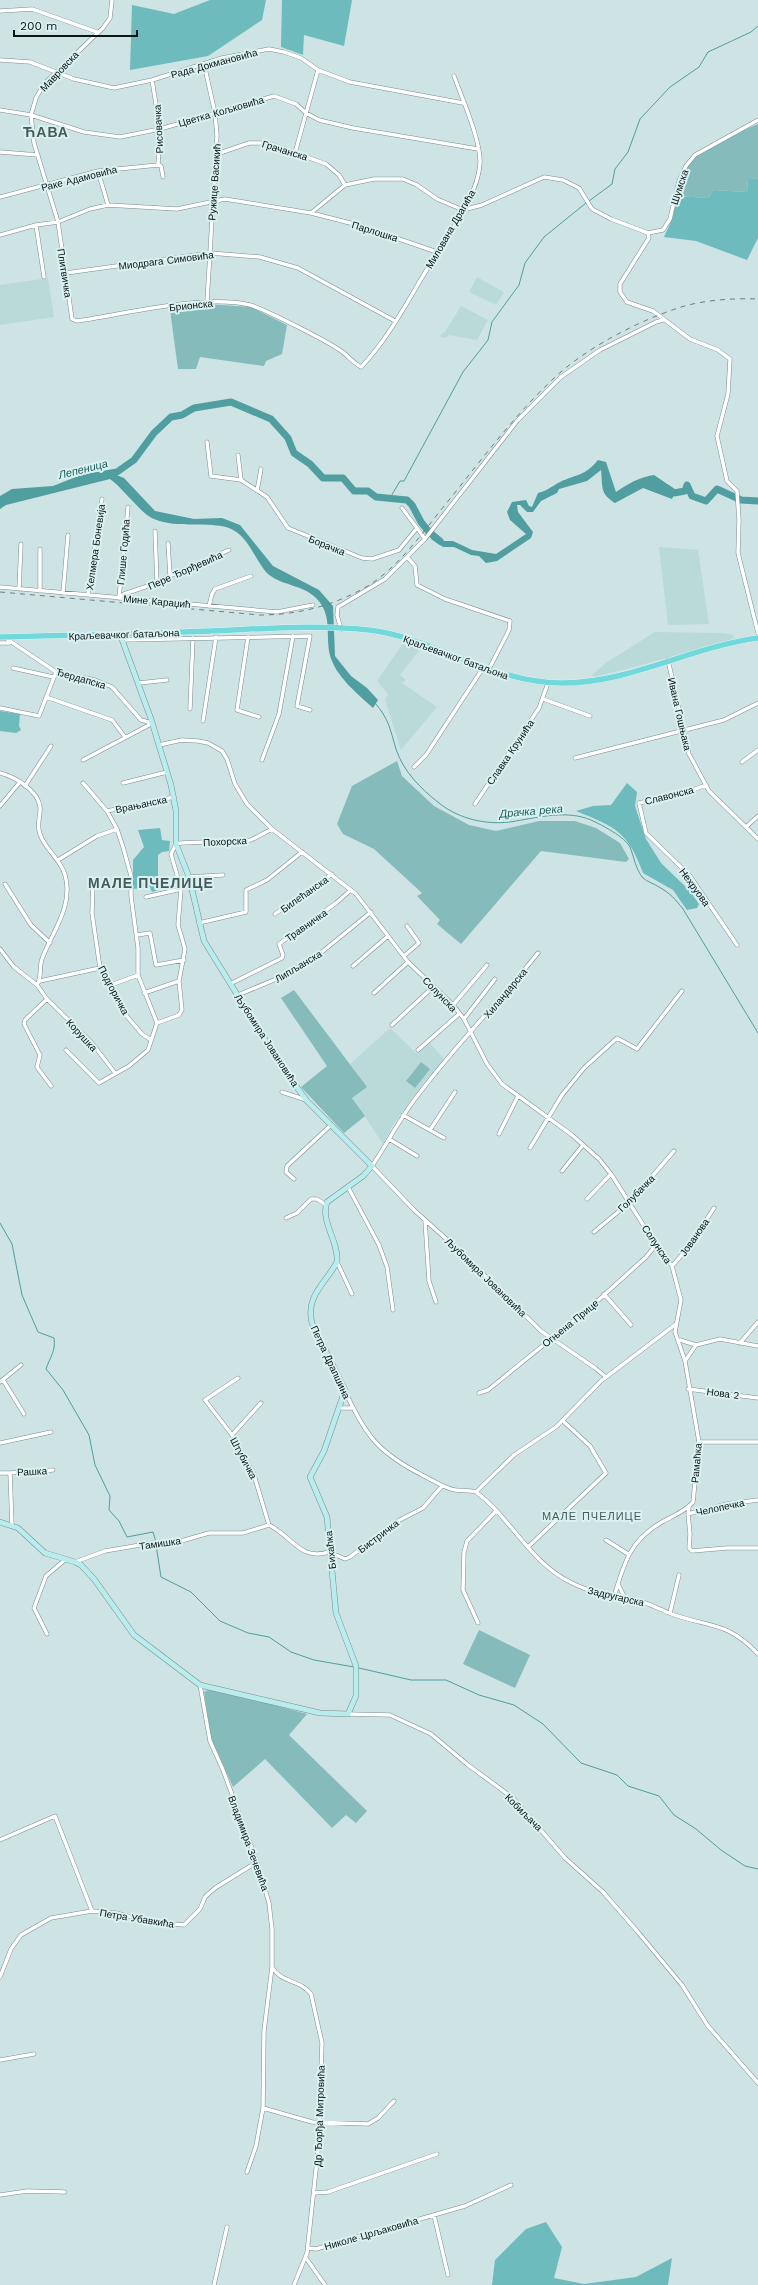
<svg xmlns="http://www.w3.org/2000/svg" width="758" height="2285" font-family="'Work Sans',sans-serif">
<rect width="100%" height="100%" fill="#cde3e4"/>
<path fill="#badada" d="M477 277 504 292 496 305 469 292Z
M48 278 54 317 0 325V285Z
M461 306 488 320 477 340 449 335 445 338 439 336 445 332Z
M659 547 698 550 709 624 668 625Z
M655 632 724 633 733 635 734 639 638 666 598 676H591L607 662Z
M404 642 421 648 400 675 406 680 402 683 437 707 401 750 385 700 388 694 377 681Z
M390 1028 417 1054 430 1043 445 1060 425 1081 393 1125 383 1144 352 1097 366 1087 350 1064Z"/>
<path fill="#86bbbc" d="M758 124V179L748 178 747 192 713 190 709 198 676 196C679 186 680 174 686 166 694 152 742 131 758 124Z
M206 304 251 307 287 325 282 354 266 361 264 366 200 357 196 369H178L170 310Z
M397 761 402 776 434 806 469 825 496 831 539 821H575L596 828 620 843 629 859 626 862 541 851 461 944 437 924 440 920 417 896 422 893 374 849 343 834 337 824 352 786Z
M294 990 367 1087 352 1098 365 1116 344 1133 301 1087 327 1066 281 998Z
M421 1062 430 1069 415 1088 406 1081Z
M479 1630 530 1655 515 1688 463 1664Z
M208 1690 236 1695 307 1714 289 1735 367 1811 356 1823 346 1815 332 1828 265 1759 233 1787 211 1738 204 1692Z"/>
<path fill="#6dbbbd" d="M210 0H266L262 20 208 56 130 70 132 5 174 14Z
M282 0H352L344 46 304 35 303 55 281 47Z
M748 178 758 179V238L747 260 696 241 664 237 673 217 676 196 709 198 713 190 747 192Z
M0 711 20 714 19 726 21 730 16 733 0 731Z
M627 783 637 792 635 806 646 839 661 863 689 890 699 904 697 908 687 910 673 890 643 873C628 832 616 827 576 811L593 806 611 805Z
M160 828 162 840 170 841 169 851 162 852 158 855V890L152 892 150 887 133 889V860L144 847 138 830Z
M546 2222 562 2247 554 2278 584 2284 636 2277 672 2258 668 2285H492L495 2260 526 2229Z"/>
<path fill="#509ea0" d="M598 460 606 462 616 492C628 484 639 477 654 475L676 490 672 499 643 488 615 503C599 493 603 486 601 470L587 481 559 489 557 493 541 501 533 512H527L520 505H517L518 512 533 532 531 538 497 561 486 563 479 556 471 555 454 547H443L431 539 435 535 443 541H453L472 550 496 554 526 534 510 520 507 512 512 502 526 500 529 506 532 507 538 493C547 491 552 486 560 482 577 474 585 476 598 460Z
M109 471 110 475 114 474 124 478 155 511 194 519 222 518 240 525 273 566 319 590 333 606 335 656 351 676 367 688 378 700 373 708C359 695 339 679 332 661 323 639 335 617 316 598 302 584 280 586 266 572 254 558 248 535 229 528 209 521 179 529 154 519 142 515 123 488 110 479L6 505 0 509V496L12 489 53 486 86 473Z"/>
<g fill="none" stroke-linecap="round" stroke-linejoin="round">
<path stroke="#509ea0" stroke-width="1" d="M589 201 612 184 615 169 628 152 640 119 670 87 699 67 708 52 751 32 758 26
M390 498 400 481H404L463 372 488 340 492 322 519 285 525 263 544 237 586 203
M375 703C389 719 390 729 396 749 403 771 421 789 439 803 460 820 490 826 516 821 540 817 567 810 591 820 602 825 625 837 630 847 634 857 636 870 643 878 647 882 655 884 659 887 670 893 676 900 683 909L758 1033
M0 1223 12 1244 22 1295 38 1332 54 1338C56 1351 50 1357 46 1369L63 1390 89 1435 95 1465 110 1496 109 1510 119 1521 127 1537 153 1532 156 1542
M156 1545 161 1577 191 1592 220 1621 248 1633 269 1637 291 1652 314 1660 354 1667
M359 1668 411 1680H446L479 1695 514 1705 543 1724 581 1763 617 1775 628 1786 659 1796 674 1815 696 1829 721 1850 745 1866 758 1869"/>
<path stroke="#509ea0" stroke-width="7" d="M100 475 117 472 134 460 154 433 171 417 182 415 194 408 231 402 271 419 288 438 294 453 310 464 323 478H343L354 491H368L376 497 407 500 412 505 421 522 429 532 440 541
M667 488 674 493 685 491 687 485 692 496 706 501 717 489 741 500 758 501"/>
<defs>
<path id="street" d="M112 0 110 18 103 28 44 84 36 98 31 115 34 143 58 222 72 319 77 321C125 314 204 294 250 305 264 309 334 344 345 354 351 359 353 363 361 367 389 338 408 300 429 266 446 237 478 198 480 163 481 141 462 98 454 76
M0 11 32 9 97 32
M0 60 30 62 74 79 114 88 152 80 222 58 269 49 284 52 301 58 318 70 350 82 463 103
M204 64 215 113 217 136 207 302
M152 80 160 129 158 165 161 166 163 177
M0 110 31 115 84 132 120 137 160 129 274 96 296 104 306 113 319 120 353 128 478 149
M0 152 38 155
M295 153 318 70
M217 154 249 143H268L326 164 339 175 345 185
M98 171 108 205
M0 197 98 171 158 165
M311 213 358 225 437 252
M36 225 44 277
M648 233 649 238 620 284V292L627 302 653 311 690 339 718 350 730 359 728 394 717 436 727 481 737 491 739 520 738 553 758 633
M648 233 663 230 670 219 679 181 686 166 695 155 758 120
M0 235 36 225 58 222 90 209 108 205 177 209 225 199 311 213 345 185 374 179H403L417 185 437 199 463 210 482 205 544 177 563 180 579 188 592 209 611 219 648 233
M66 273 210 253 260 257 298 268 395 321
M207 442 211 476 241 480 267 497 288 528 362 558 372 559 399 550 417 528 425 539 407 557 415 566 417 585 445 599 510 621 509 630 489 669
M238 455 241 480
M257 491 261 469
M402 508 417 528
M155 531 157 582
M425 539 517 421 561 377 600 350 656 322 663 320
M168 543 170 575
M40 549V591
M0 587 277 612 313 605
M19 589 21 544
M63 593 68 535
M88 594 102 499
M119 598 124 594 145 587 229 550
M119 598 128 507
M209 606 212 594 215 589 251 576
M341 629 337 615 338 607 385 579 407 557
M4 637 56 672 95 680 112 687 141 720 152 723
M248 637 237 710 259 717
M122 640 310 636 297 706 310 710
M0 643H10
M668 660 689 754 709 791 758 839
M13 668 53 677
M139 683 167 680
M46 697 112 720 125 737
M543 699 590 716
M0 708 39 716 56 672
M190 709 193 638
M203 721 216 637
M159 745 182 740 198 741 208 743 222 751 227 759 235 784 247 804 272 829 356 894 408 962 453 1005 464 1019 487 1064 502 1084 572 1135 599 1159 611 1174 656 1245 672 1266 681 1300 675 1332 685 1361 699 1442 693 1502C686 1511 673 1516 662 1522 630 1540 624 1563 614 1597
M575 758 724 720 758 703
M83 760 151 724
M262 760 279 714 293 636
M742 762 758 750
M414 767 426 755 483 668
M0 773C15 777 38 790 40 807 41 817 36 823 40 834 45 850 61 859 65 875 74 906 52 932 42 959 39 967 42 978 37 985
M83 783 107 811 117 829 123 847 131 876V896L138 948V975L157 1023
M123 783 167 772
M706 785 687 792 639 803 646 833 690 876 737 945
M25 786 51 746
M475 804 539 708 548 683
M0 806 20 782
M107 811 174 797
M746 827 758 816
M58 860 97 836 117 829
M189 877 223 875
M93 883 92 913 100 968 124 1013 142 1034 151 1040
M5 884 31 925 50 943
M146 897 181 889
M275 914 332 874
M199 923 246 912V890L267 880 302 852
M137 935 150 933 156 965 184 960
M0 949 14 967 37 985 47 999 92 1043 115 1073
M538 953C498 1003 453 1048 415 1099 399 1120 387 1144 372 1166L414 1210 464 1255 541 1331 595 1368 606 1377
M404 956 419 943 407 926
M353 966 388 936
M40 981 100 968
M232 983 282 958 283 955 279 944 336 903 351 890
M111 985 138 975
M144 993 179 981
M374 993 408 962
M238 995 281 977 317 956 371 912
M47 999 25 1020 24 1024 40 1055 37 1067 51 1086
M453 1005 487 965
M464 1019 495 979
M392 1025 433 987
M66 1050 99 1083 129 1066 148 1050 157 1023 179 1015 182 1010 179 981 185 949 178 925 181 889 171 854 176 844 181 843 251 840 272 829
M418 1050 459 1014
M282 1092 306 1100
M403 1115 444 1138
M430 1130 455 1092
M499 1134 518 1096
M389 1139 417 1156
M530 1148 562 1095 584 1068 617 1038 637 1049 682 991
M562 1171 583 1145
M294 1179 286 1172 287 1166 331 1125
M348 1187 379 1245 387 1267 393 1310
M587 1199 611 1174
M286 1218 297 1213 311 1199H317L326 1205
M425 1220 429 1281 436 1302
M594 1232 630 1202 674 1151
M337 1262 352 1294
M672 1266 688 1248 714 1208
M604 1294 631 1325
M680 1340 696 1345 720 1339 758 1346
M740 1343 758 1322
M685 1361 696 1345
M238 1378 205 1400 232 1435 253 1472 269 1525C293 1537 300 1561 329 1552L345 1559 350 1557 394 1523 423 1508 442 1486
M3 1380 24 1414
M0 1382 21 1365
M688 1389 758 1398
M345 1391C366 1437 379 1453 424 1476 434 1481 444 1488 455 1490 461 1491 468 1490 476 1492 511 1518 530 1563 572 1583 591 1593 611 1595 633 1599 646 1602 657 1608 669 1613 708 1628 726 1620 758 1654
M479 1393 488 1390 593 1305 646 1257 656 1245
M339 1408H353
M232 1435 261 1403
M699 1442H758
M0 1443 51 1432
M0 1473H10L12 1525
M10 1473 53 1470
M476 1492 514 1455 556 1427 601 1381 676 1324
M689 1507 688 1514 727 1504 758 1500
M688 1514 690 1534 689 1548 692 1551 727 1548H758
M606 1540 628 1554
M528 1547 606 1473 590 1446 563 1421
M75 1562 105 1551 152 1543H174L209 1533H243L269 1525
M618 1584 625 1598
M670 1613 679 1575
M478 1623 463 1590 464 1552 467 1541 496 1511
M47 1634 34 1608 46 1576 66 1559
M200 1685 210 1741 223 1770 257 1862 269 1903 272 1929V1967L264 2031 263 2108 256 2146 247 2172
M348 1714 390 1715 431 1734 468 1765 513 1798 565 1858 603 1892 637 1931 682 1985 708 2026 758 2083
M0 1840 55 1816 92 1911
M272 1967C281 1983 301 1980 311 1994L322 2043 318 2151 307 2253 294 2285
M0 1977 11 1949 21 1935 51 1918 92 1911 116 1913 151 1922 184 1925 200 1909 205 1897 215 1888 257 1862
M0 2060 34 2054
M263 2108 312 2122 368 2124 378 2118 394 2101
M314 2193 328 2192 437 2154
M0 2195 27 2191 65 2192
M434 2215 448 2275
M308 2248 316 2249 465 2206 511 2185
M306 2258 325 2285
M214 2285 227 2227"/>
<path id="secondary" d="M0 1522 18 1528 45 1553 75 1562 81 1565 94 1579 134 1635 200 1685 320 1713 348 1714 356 1696V1666L336 1613 327 1517 310 1477 324 1451 345 1390 312 1323C305 1296 326 1283 337 1262 339 1241 320 1222 327 1202L363 1176 372 1166 307 1101 282 1067 204 941 189 877 176 844V811L171 785 151 719 120 634"/>
<path id="primary" d="M0 637C70 635 140 634 210 631 262 629 317 624 369 630 436 638 491 683 562 683 630 683 691 647 758 638"/>
</defs>
<use href="#street" stroke="#798d8d" stroke-width="4.5"/>
<use href="#secondary" stroke="#798d8d" stroke-width="6"/>
<use href="#primary" stroke="#fff" stroke-width="6"/>
<use href="#street" stroke="#fff" stroke-width="3.5"/>
<use href="#secondary" stroke="#b8eced" stroke-width="5"/>
<use href="#primary" stroke="#71d9db" stroke-width="5.5"/>
<path stroke="#6f7e7e" stroke-width="1" stroke-dasharray="5 5" stroke-linecap="butt" d="M0 592 260 615C297 615 333 606 366 587 401 566 424 530 449 500 482 459 514 416 552 380 584 349 636 322 678 308 702 300 733 298 758 299"/>
</g>
<g text-anchor="middle" stroke-width="4" stroke-linejoin="round" paint-order="stroke">
<g font-size="10" fill="#0e1515" stroke="#daf1f1">
<text transform="translate(214 63) rotate(-15)" y="4">Рада Докмановића</text>
<text transform="translate(59 71) rotate(-47)" y="4">Мавровска</text>
<text transform="translate(221 111) rotate(-16)" y="4">Цветка Кољковића</text>
<text transform="translate(158 129) rotate(-93)" y="4">Рисовачка</text>
<text transform="translate(285 150) rotate(17)" y="4">Грачанска</text>
<text transform="translate(79 178) rotate(-14)" y="4">Раке Адамовића</text>
<text transform="translate(214 182) rotate(-86)" y="4">Ружице Васикић</text>
<text transform="translate(679 187) rotate(-72)" y="4">Шумска</text>
<text transform="translate(450 229) rotate(-60)" y="4">Милована Драгића</text>
<text transform="translate(375 231) rotate(17)" y="4">Парлошка</text>
<text transform="translate(166 260) rotate(-7)" y="4">Миодрага Симовића</text>
<text transform="translate(65 273) rotate(81)" y="4">Плитвичка</text>
<text transform="translate(191 305) rotate(-6)" y="4">Брионска</text>
<text transform="translate(327 545) rotate(22)" y="4">Борачка</text>
<text transform="translate(95 547) rotate(-82)" y="4">Хелмера Боневија</text>
<text transform="translate(123 552) rotate(-85)" y="4">Глише Годића</text>
<text transform="translate(185 570) rotate(-24)" y="4">Пере Ђорђевића</text>
<text transform="translate(157 601) rotate(5)" y="4">Мине Караџић</text>
<text transform="translate(124 634) rotate(-2)" y="4">Краљевачког батаљона</text>
<text transform="translate(456 657) rotate(20)" y="4">Краљевачког батаљона</text>
<text transform="translate(81 678) rotate(16)" y="4">Ђердапска</text>
<text transform="translate(680 714) rotate(77)" y="4">Ивана Гошњака</text>
<text transform="translate(510 752) rotate(-56)" y="4">Славка Крунића</text>
<text transform="translate(669 795) rotate(-14)" y="4">Славонска</text>
<text transform="translate(141 804) rotate(-12)" y="4">Врањанска</text>
<text transform="translate(225 841) rotate(-3)" y="4">Похорска</text>
<text transform="translate(695 887) rotate(54)" y="4">Нехруова</text>
<text transform="translate(304 894) rotate(-35)" y="4">Билећанска</text>
<text transform="translate(306 925) rotate(-35)" y="4">Травничка</text>
<text transform="translate(298 966) rotate(-31)" y="4">Липљанска</text>
<text transform="translate(114 990) rotate(62)" y="4">Подгоричка</text>
<text transform="translate(505 993) rotate(-50)" y="4">Хиландарска</text>
<text transform="translate(440 994) rotate(46)" y="4">Солунска</text>
<text transform="translate(82 1035) rotate(47)" y="4">Корушка</text>
<text transform="translate(267 1040) rotate(57)" y="4">Љубомира Јовановића</text>
<text transform="translate(636 1193) rotate(-45)" y="4">Голубачка</text>
<text transform="translate(694 1237) rotate(-55)" y="4">Јованова</text>
<text transform="translate(657 1244) rotate(56)" y="4">Солунска</text>
<text transform="translate(486 1277) rotate(44)" y="4">Љубомира Јовановића</text>
<text transform="translate(570 1323) rotate(-39)" y="4">Огњена Прице</text>
<text transform="translate(331 1362) rotate(65)" y="4">Петра Драпшина</text>
<text transform="translate(723 1393) rotate(7)" y="4">Нова 2</text>
<text transform="translate(244 1458) rotate(62)" y="4">Штубичка</text>
<text transform="translate(696 1463) rotate(-85)" y="4">Рамаћка</text>
<text transform="translate(32 1471) rotate(-3)" y="4">Рашка</text>
<text transform="translate(720 1507) rotate(-12)" y="4">Челопечка</text>
<text transform="translate(378 1536) rotate(-37)" y="4">Бистричка</text>
<text transform="translate(160 1543) rotate(-8)" y="4">Тамишка</text>
<text transform="translate(330 1550) rotate(-96)" y="4">Бихаћка</text>
<text transform="translate(616 1596) rotate(13)" y="4">Задругарска</text>
<text transform="translate(524 1812) rotate(45)" y="4">Кобиљача</text>
<text transform="translate(249 1843) rotate(70)" y="4">Владимира Зечевића</text>
<text transform="translate(137 1918) rotate(9)" y="4">Петра Убавкића</text>
<text transform="translate(319 2116) rotate(-88)" y="4">Др Ђорђа Митровића</text>
<text transform="translate(371 2233) rotate(-16)" y="4">Николе Црљаковића</text>
</g>
<g font-size="11" font-style="italic" fill="#1c5d5f" stroke="#daf1f1">
<text transform="translate(83 469) rotate(-14)" y="4">Лепеница</text>
<text transform="translate(531 811) rotate(-5)" y="4">Драчка река</text>
</g>
<g font-size="11" letter-spacing="1" fill="#475a5a" stroke="#daf1f1">
<text x="592" y="1520">МАЛЕ ПЧЕЛИЦЕ</text>
</g>
<g font-size="14" font-weight="bold" letter-spacing="1" fill="#475a5a" stroke="#daf1f1">
<text x="46" y="137">ЋАВА</text>
<text x="151" y="888">МАЛЕ ПЧЕЛИЦЕ</text>
</g>
</g>
<path d="M14 30v6h123v-6" fill="none" stroke="#0e1515" stroke-width="2"/>
<text x="20" y="30" font-size="12" fill="#0e1515" stroke="#daf1f1" stroke-width="3" paint-order="stroke">200 m</text>
</svg>
